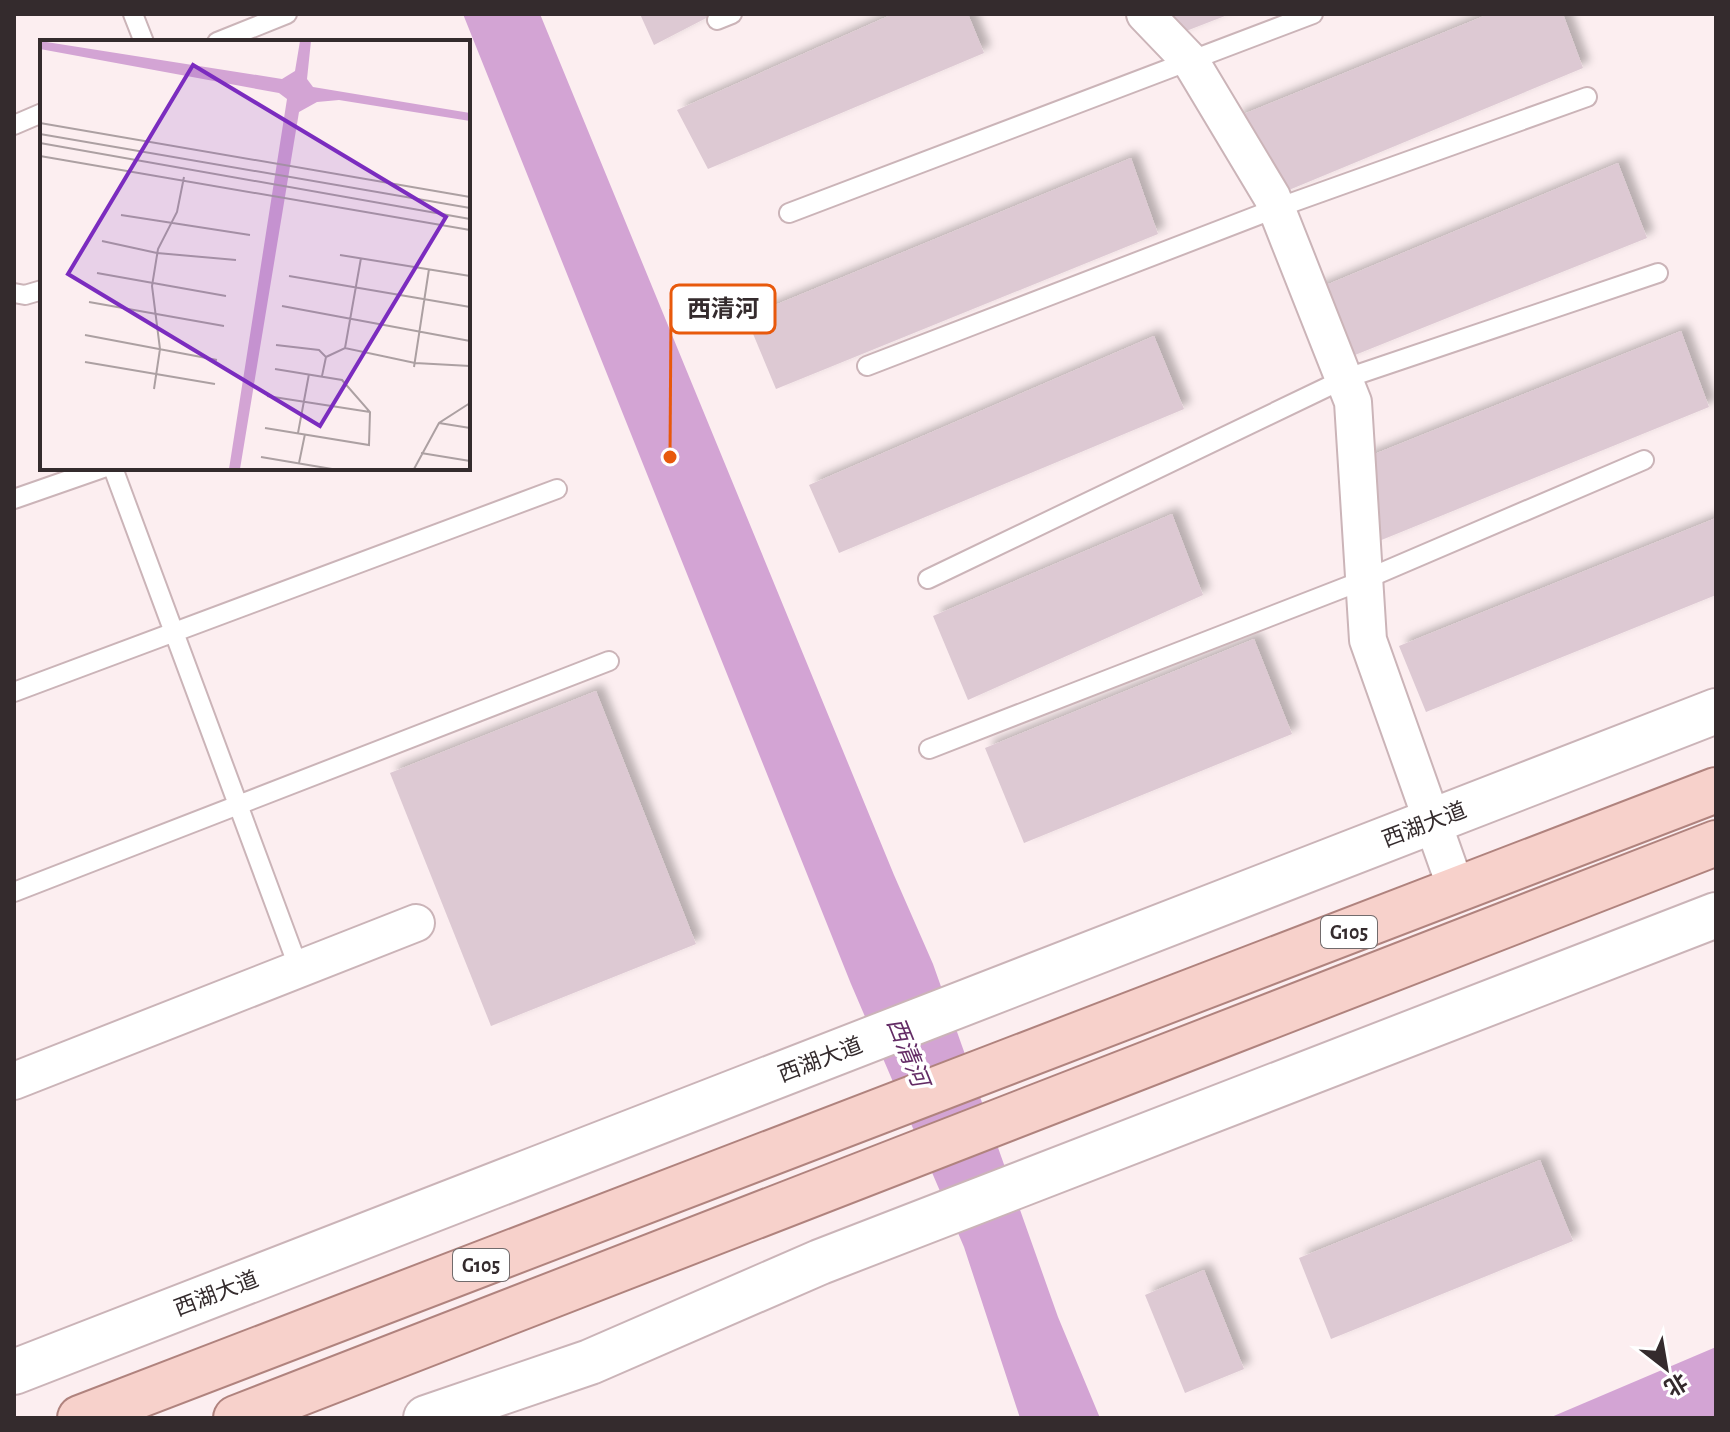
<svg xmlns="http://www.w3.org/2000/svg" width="1730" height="1432" font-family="'Alegreya Sans','Noto Sans SC',sans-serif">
<defs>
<filter id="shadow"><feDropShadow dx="7" dy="-7" stdDeviation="4" flood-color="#0004"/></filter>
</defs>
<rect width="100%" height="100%" fill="#fceef0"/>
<path fill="#d3a4d4" d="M463 14H540L894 875 933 964 1058 1317 1100 1418H1020L964 1247 851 984Z
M1716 1347V1418H1549Z"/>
<path fill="#ddc9d3" filter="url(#shadow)" d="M640 14H714L654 45Z
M893 14H968L984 53 708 169 677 110Z
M1156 14H1230L1168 38Z
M1489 14H1563L1583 68 1272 197 1234 118Z
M1131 158 1158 234 776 389 746 317Z
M1618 163 1647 238 1325 367 1295 298Z
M1681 331 1709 407 1379 541 1342 467Z
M1154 336 1184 409 839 553 809 485Z
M1172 514 1203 595 968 700 933 616Z
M1716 518V595L1426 712 1399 646Z
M1254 639 1292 734 1024 843 985 748Z
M596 691 696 944 491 1026 390 773Z
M1540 1160 1573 1241 1331 1339 1299 1258Z
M1204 1270 1244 1369 1185 1393 1145 1295Z"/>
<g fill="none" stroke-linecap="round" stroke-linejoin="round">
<defs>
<path id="lane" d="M133 14 144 42
M717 20 732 14
M217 42 287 14
M14 125 42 113
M789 213 1313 14
M14 293 25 295 42 290
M867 366 1277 208 1587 97
M113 468 299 969
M14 499 103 468
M928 579 1344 379 1658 273
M14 692 557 489
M929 749 1364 580 1644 460
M14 892 609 661"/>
<path id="street" d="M1145 14 1191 62 1272 197 1353 402 1368 640 1457 891
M14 1081 416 923"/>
<path id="secondary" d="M14 1372 1716 711
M426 1418 590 1362 820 1262 1716 915"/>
<path id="primary" d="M80 1418 1716 790
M236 1418 1716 843"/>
</defs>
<use href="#lane" stroke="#cbb4b8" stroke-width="22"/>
<use href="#street" stroke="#cbb4b8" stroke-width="40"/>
<use href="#secondary" stroke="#cbb4b8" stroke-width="48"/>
<use href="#primary" stroke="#b0837e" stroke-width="48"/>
<use href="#lane" stroke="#fff" stroke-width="18"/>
<use href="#street" stroke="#fff" stroke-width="36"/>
<use href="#secondary" stroke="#fff" stroke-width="44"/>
<use href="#primary" stroke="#f7d1cb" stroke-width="44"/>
</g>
<g text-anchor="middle" stroke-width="7" stroke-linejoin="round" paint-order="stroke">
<g fill="#fff" stroke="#716b6c" stroke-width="2">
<rect x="1321" y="916" width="56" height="32" rx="6"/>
<rect x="453" y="1249" width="56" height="32" rx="6"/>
</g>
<g font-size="20" font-weight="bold" fill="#342b2d">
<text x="1349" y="939">G105</text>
<text x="481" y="1272">G105</text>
</g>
<g font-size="22" fill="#342b2d" stroke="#fff">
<text transform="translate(1424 824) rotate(-21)" y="8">西湖大道</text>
<text transform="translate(820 1059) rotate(-21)" y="8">西湖大道</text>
<text transform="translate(216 1293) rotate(-21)" y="8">西湖大道</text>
</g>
<g font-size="24" font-style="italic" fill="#632b65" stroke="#fff">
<text transform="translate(908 1052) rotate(68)" y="8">西清河</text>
</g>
</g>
<g transform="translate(40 40)">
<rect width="430" height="430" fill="#fceef0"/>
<path d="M0 1 242 39 255 31 260 1H271L267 39 273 47 430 73V81L299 60 277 62 259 72 200 429H189L247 59 239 53 0 9Z" fill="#d3a4d4"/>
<path fill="none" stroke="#aca0a2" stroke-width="2" d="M0 83 430 157M0 94 430 168M0 103 430 179M0 116 430 190M81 175 210 195M62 201 117 213 196 220M300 215 430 236M57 233 186 256M249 236 430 267M49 262 184 286M242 266 430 301M45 295 177 320M236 305 279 310 286 317 282 336M305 308 321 218M286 317 305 308 375 323 430 326M45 322 175 344M374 327 389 229M114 349 120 309 112 246 118 209 137 172 144 137M227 356 330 372M399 383 430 388M225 388 329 405 330 372 302 340 235 329M258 393 269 334M381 413 430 421M221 417 292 429M259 423 265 394M374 429 399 383 430 363"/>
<path fill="#7b2cbf" fill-opacity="0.15" stroke="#7b2cbf" stroke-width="4" d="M153 25 406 177 280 386 28 234Z"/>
<rect width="430" height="430" fill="none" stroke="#342b2d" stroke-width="4"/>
</g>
<path fill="none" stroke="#e8590c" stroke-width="3" d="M670 457L671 309"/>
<circle fill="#e8590c" stroke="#fff" stroke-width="3" cx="670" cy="457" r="8"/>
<rect fill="#fff" stroke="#e8590c" stroke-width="3" x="671" y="285" width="104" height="48" rx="8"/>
<g font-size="24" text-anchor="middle" font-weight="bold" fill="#342b2d">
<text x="723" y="317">西清河</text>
</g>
<rect width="1730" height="1432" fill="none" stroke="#342b2d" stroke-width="32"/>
<g transform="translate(1666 1368) rotate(149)" stroke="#ffffff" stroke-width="6" paint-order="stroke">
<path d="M0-6L14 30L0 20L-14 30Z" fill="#342b2d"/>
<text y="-12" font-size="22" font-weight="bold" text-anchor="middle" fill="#342b2d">北</text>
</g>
</svg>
